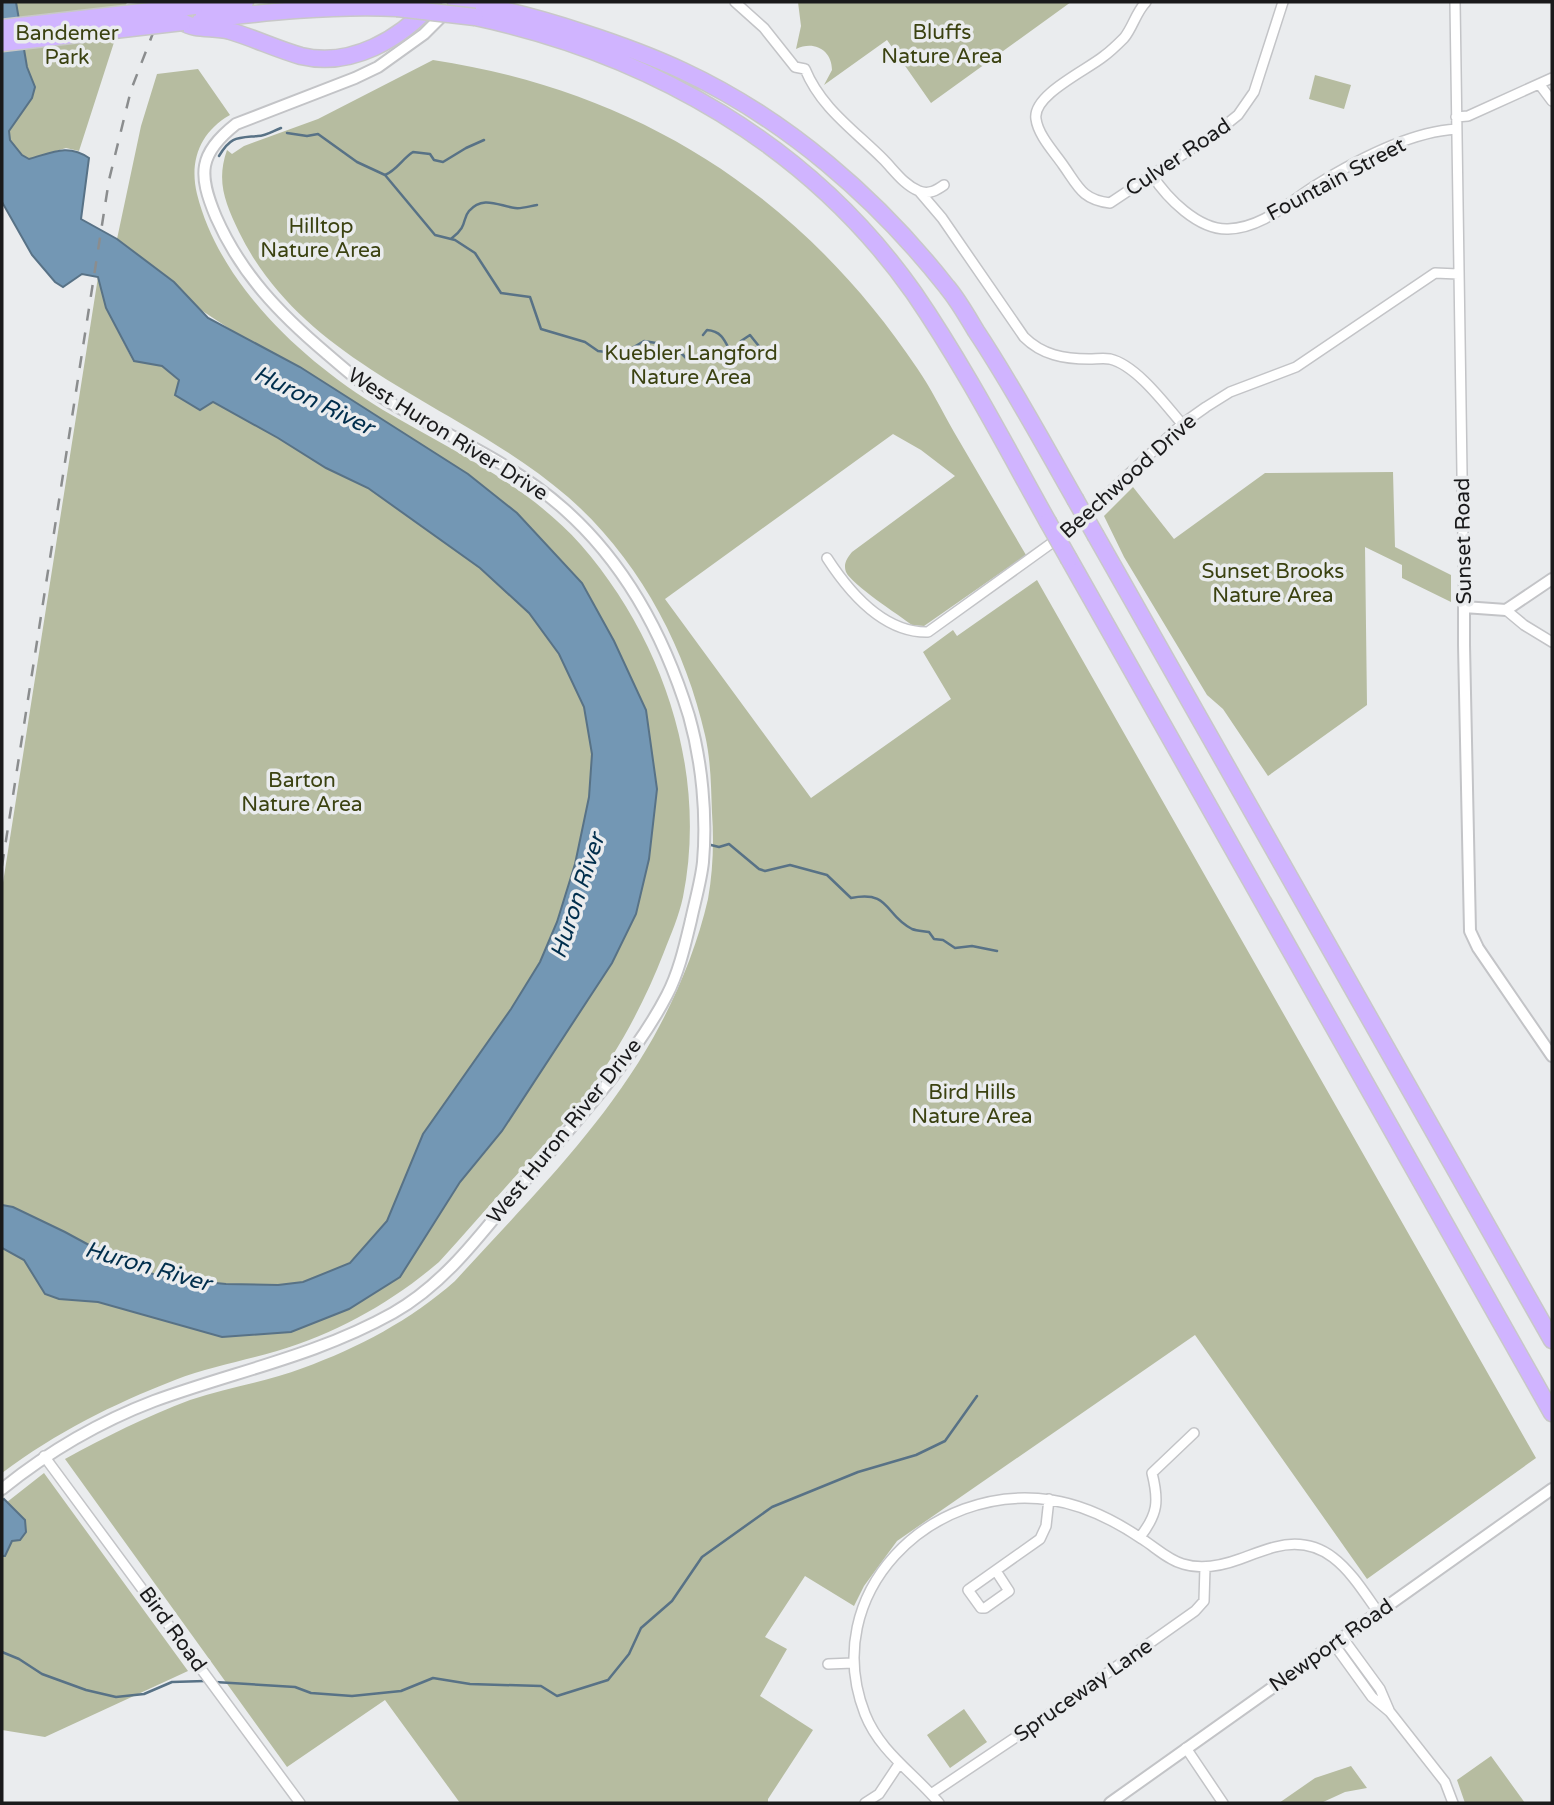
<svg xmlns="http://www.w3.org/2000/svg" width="1554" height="1805" font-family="'Varela Round',sans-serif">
<rect width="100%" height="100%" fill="#eaecee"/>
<path fill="#b6bca0" d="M16 2H127L79 151 66 148 29 159 22 155 10 140 9 131 32 98 35 87 27 68Z
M798 2H1071L931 103 887 40 824 85 832 70C832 50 814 40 796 49L801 26Z
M433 60C638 91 801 195 917 368 931 388 942 411 954 432 978 473 1002 514 1026 555L924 626 912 625C899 615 852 585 846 572 843 564 847 558 852 552L955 476 921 450 893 434 665 599 811 798 951 699 923 652 953 630 957 636 1037 580 1536 1458 1367 1579 1195 1335 897 1541 864 1586 854 1606 805 1576 765 1637 787 1649 760 1696 813 1730 768 1799V1803H460L385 1700 287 1767 65 1459C105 1437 147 1416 190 1400 227 1387 267 1382 303 1368 358 1348 411 1320 455 1281 525 1204 601 1130 653 1038 677 995 697 947 708 899 713 871 714 842 712 813 711 787 711 761 705 735 685 646 638 558 568 497 461 404 305 367 239 232 225 203 216 181 227 150L232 154 244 146 318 119Z
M198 69 230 115C200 132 189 161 197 194 206 230 224 262 246 291 284 340 331 378 383 410 451 450 528 485 581 545 663 639 708 772 683 897 679 916 671 934 664 952 644 1004 617 1053 584 1098 568 1120 549 1139 531 1159 500 1193 470 1228 439 1262 391 1303 337 1333 277 1351 243 1361 208 1367 175 1380 111 1405 57 1432 2 1473V1248L24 1260 45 1294 59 1299 98 1302 222 1337 291 1332 460 1181 502 1131 612 963 636 914 649 859 657 789 468 474 300 367 242 337 201 310 174 282 117 239 141 126 157 74Z
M1315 75 1351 85 1344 109 1309 99Z
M98 277 106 308 133 361 162 366 179 380 200 409 213 402 278 438 326 468 368 488 480 568 529 613 559 654 584 707 592 754 589 797 575 864 557 922 540 962 511 1009 423 1134 387 1221 350 1263 303 1282 278 1285 226 1284 165 1278 124 1264 65 1232 2 1205V889Z
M1393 472 1395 547 1451 575V602L1402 578V565L1365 547 1367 705 1268 776 1223 709 1207 695 1124 557 1104 516 1133 487 1174 539 1265 473Z
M44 1473 188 1671 45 1737 2 1730V1506Z
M964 1709 987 1742 950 1768 927 1735Z
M1491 1756 1525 1803H1465L1457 1780Z
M1351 1766 1367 1788 1345 1792 1321 1803H1279L1315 1778Z"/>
<path fill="#7397b4" stroke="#587286" stroke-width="2" d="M2 2H16L27 67 35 87 32 98 9 131 10 140 22 155 29 159C51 153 68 143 89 158L81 219 117 239 174 282 208 318 300 367 468 474 517 513 582 583 614 641 646 710 657 789 649 859 636 914 612 963 502 1131 460 1182 400 1277 349 1309 291 1332 222 1337 98 1302 59 1299 45 1294 24 1260 2 1248V1205L13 1207 65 1232 124 1264 165 1278 226 1284 278 1285 303 1282 350 1263 387 1221 423 1134 511 1009 540 962 557 922 575 864 589 797 592 754 584 707 559 654 529 613 480 568 368 488 326 468 278 438 213 402 200 410 175 395 179 380 162 366 134 361 106 308 98 277 82 274 63 287 55 282 32 255 2 202Z
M4 1499 25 1520 26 1532 20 1540 12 1541 5 1556H2V1500Z"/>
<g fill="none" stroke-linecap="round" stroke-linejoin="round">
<path stroke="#587286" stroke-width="2.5" d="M287 133 307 136 318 134 357 162 385 175 435 235 455 240 475 253 501 293 530 297 541 329 585 342 598 351 622 354 644 341 656 343 664 352H680L689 361 707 357
M219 156C231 136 237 138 258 136 266 136 273 131 281 128
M385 175C397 170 402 159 413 152L430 154 434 160 443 162 466 148 484 140
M452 238C468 226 462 219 469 211 483 195 499 206 515 208 522 209 530 206 537 205
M703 335 707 330C722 331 725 341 731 353L736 355 741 341 750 335 762 350 776 353
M711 845 719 847 729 844 759 869 765 871 790 865 827 875 851 898C891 890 884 915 912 929 917 931 924 931 929 932L934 939 943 940 955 948 972 946 997 951
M2 1652 19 1659 42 1674 86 1690 116 1697 144 1694 172 1682 205 1681
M215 1682 295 1687 311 1693 352 1696 401 1691 433 1678 470 1684 541 1686 557 1696 608 1680 629 1654 641 1628 672 1601 702 1557 772 1507 858 1472 916 1455 945 1441 977 1396"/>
<defs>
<path id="minor" d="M735 2 764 28 795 67 805 69C821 108 854 130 883 159 894 170 904 185 919 191 929 195 937 190 944 185
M1146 2C1136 12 1133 27 1124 38 1118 44 1111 51 1104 56 1087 70 1032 95 1036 119 1038 135 1054 152 1063 165 1078 186 1082 200 1110 203L1218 131 1238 115 1254 92 1283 2
M1455 2 1464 607
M1540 85 1552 101
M1456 117 1468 116 1552 78
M1152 175C1167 198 1198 230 1228 229 1261 228 1287 204 1313 187 1353 162 1409 132 1456 129
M919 191 942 218 1024 337C1042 355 1064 359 1089 359 1096 359 1104 358 1110 359 1136 365 1165 404 1182 424
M827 558C849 592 884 633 928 632L1067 532 1182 424 1206 407 1230 392 1296 367 1435 273 1458 274
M1506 610 1524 625 1552 642
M44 1456 300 1803
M1140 1537C1158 1514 1159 1501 1152 1473L1194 1433
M996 1571 1009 1591 985 1608H981L968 1590 1040 1539 1046 1526 1049 1499
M1342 1637 1380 1689 1389 1710
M1333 1643 1372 1697 1390 1712 1445 1782 1453 1803
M828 1664 853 1663
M1186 1748 1223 1803
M931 1794 1031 1727 1195 1611 1204 1601 1205 1567
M865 1803 879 1794 899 1764
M939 1803C914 1773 880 1752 865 1714 818 1594 930 1482 1051 1500 1085 1505 1114 1520 1142 1539 1155 1547 1168 1560 1183 1564 1202 1570 1221 1566 1240 1559 1251 1555 1263 1550 1275 1547 1328 1533 1352 1575 1378 1612"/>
<path id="tertiary" d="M1552 579 1506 610 1464 607V645L1470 931 1478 948 1552 1056
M2 1489C48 1452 99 1422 154 1401 236 1371 316 1356 393 1313 448 1282 485 1228 524 1182 572 1126 634 1059 667 995 679 972 685 945 691 920 695 901 701 881 703 862 707 815 702 762 689 716 665 638 625 563 564 509 515 465 453 438 396 406 371 392 348 372 326 353 280 314 241 274 216 217 198 174 198 154 236 124L355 78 378 67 424 34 446 12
M1110 1803 1552 1489"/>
<path id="motorway" d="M456 2C500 7 542 19 584 33 618 44 651 56 683 71 786 119 877 198 947 287 958 300 967 316 976 331 1012 385 1043 443 1075 499
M195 6 245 2
M475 17C650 54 810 145 914 293 964 366 1005 445 1048 522
M201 20C266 12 332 5 397 8
M183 22C195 31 215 26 230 31 254 38 276 49 301 56 351 68 401 39 433 2
M1096 536 1552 1340
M1069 559 1552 1413"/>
</defs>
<use href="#minor" stroke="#c3c4c7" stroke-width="12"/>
<use href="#tertiary" stroke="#c3c4c7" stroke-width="14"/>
<use href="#motorway" stroke="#c8c8c8" stroke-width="19"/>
<use href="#minor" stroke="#fff" stroke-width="9"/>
<use href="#tertiary" stroke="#fff" stroke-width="10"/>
<use href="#motorway" stroke="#d0b4ff" stroke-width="16"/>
<path stroke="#8b8d8e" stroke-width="2.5" stroke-dasharray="12 12" stroke-linecap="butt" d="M2 866 109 180 131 90 165 2"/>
<defs>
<path id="motorway-bridge" d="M397 8 475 17
M2 28 195 6
M2 43 183 22
M1075 499 1096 536
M1048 522 1069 559"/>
</defs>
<use href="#motorway-bridge" stroke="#c8c8c8" stroke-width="19" stroke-linecap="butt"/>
<use href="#motorway-bridge" stroke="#d0b4ff" stroke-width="16"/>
</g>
<g text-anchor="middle" stroke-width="7" stroke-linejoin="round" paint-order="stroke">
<g font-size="21" fill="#3b4211" stroke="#eaecee">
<text x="942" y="39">Bluffs<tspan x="942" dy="24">Nature Area</tspan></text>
<text x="67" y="40">Bandemer<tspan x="67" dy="24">Park</tspan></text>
<text x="321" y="233">Hilltop<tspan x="321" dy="24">Nature Area</tspan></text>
<text x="691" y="360">Kuebler Langford<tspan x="691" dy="24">Nature Area</tspan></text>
<text x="1273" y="578">Sunset Brooks<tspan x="1273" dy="24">Nature Area</tspan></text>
<text x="302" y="787">Barton<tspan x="302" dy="24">Nature Area</tspan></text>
<text x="972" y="1099">Bird Hills<tspan x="972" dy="24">Nature Area</tspan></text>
</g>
<g font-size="21" fill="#1a1a1b" stroke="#eaecee">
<text transform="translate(1178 157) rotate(-34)" y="7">Culver Road</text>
<text transform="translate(1336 179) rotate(-28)" y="7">Fountain Street</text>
<text transform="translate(448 434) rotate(32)" y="7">West Huron River Drive</text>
<text transform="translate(1128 476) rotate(-42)" y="7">Beechwood Drive</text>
<text transform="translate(1463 541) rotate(-91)" y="7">Sunset Road</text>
<text transform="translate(564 1131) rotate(-51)" y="7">West Huron River Drive</text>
<text transform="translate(173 1629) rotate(54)" y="7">Bird Road</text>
<text transform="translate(1331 1645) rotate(-35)" y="7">Newport Road</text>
<text transform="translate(1083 1690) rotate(-35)" y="7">Spruceway Lane</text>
</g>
<g font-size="23" font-style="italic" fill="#002e4c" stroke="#eaecee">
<text transform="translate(314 400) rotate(26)" y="8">Huron River</text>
<text transform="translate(577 896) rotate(-72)" y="8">Huron River</text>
<text transform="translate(148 1266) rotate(16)" y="8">Huron River</text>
</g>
</g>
<rect width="1554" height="1805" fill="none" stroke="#1a1a1b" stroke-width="7"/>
</svg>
